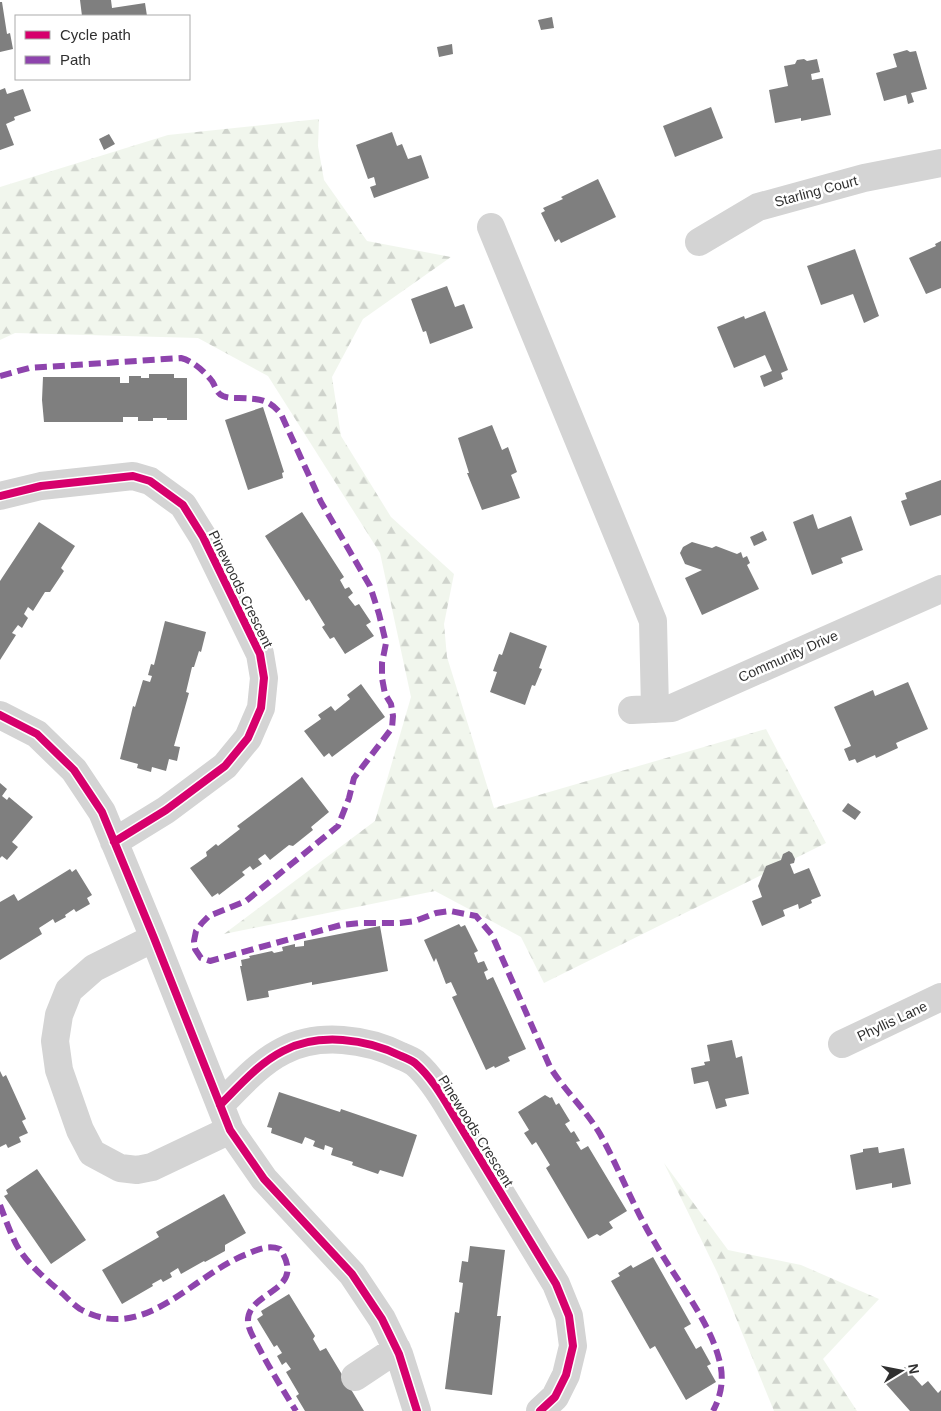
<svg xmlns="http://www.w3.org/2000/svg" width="941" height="1411" font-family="Helvetica,sans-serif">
<defs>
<pattern id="forest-firs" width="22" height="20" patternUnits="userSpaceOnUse" patternTransform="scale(1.25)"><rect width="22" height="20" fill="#f1f6ed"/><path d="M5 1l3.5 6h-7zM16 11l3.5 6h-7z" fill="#cfd3cc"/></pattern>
</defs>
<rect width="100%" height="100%" fill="#fff"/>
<path fill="url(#forest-firs)" d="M319 119 318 146 324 180 367 241 451 257 363 319 332 377 341 436 391 517 454 574 444 624 447 657 494 808 766 729 826 843 544 983 521 937 435 891 224 934 375 821 411 697 380 553 268 376 198 338 15 333 0 340V187L168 135Z
M664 1163 728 1250 801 1265 879 1299 823 1359 857 1411H774L718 1274Z"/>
<path fill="#7f7f7f" d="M80 0H111L112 8 145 3 147 16H82Z
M0 2H2L7 34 10 33 13 49 0 52Z
M552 17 554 28 541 30 538 20Z
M452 44 453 54 439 57 437 47Z
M907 50 910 52 916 51 927 89 911 93 914 102 908 104 906 95 884 101 876 73 897 67 893 54Z
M804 59 807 61 817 59 820 72 811 74 812 80 823 78 831 115 801 121V118L775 123 769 90 788 86 784 66 795 64 797 60Z
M5 88 7 94 23 89 31 111 14 117 15 120 6 124 14 145 0 150V90Z
M711 107 723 138 675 157 663 126Z
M392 132 397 146 402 144 408 159 421 155 429 178 374 198 370 187 376 185 374 177 368 179 356 145Z
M109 134 115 144 104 150 99 139Z
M598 179 616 217 561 243 559 239 555 242 541 213 545 211 543 208 563 199 561 197Z
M941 241V288L926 294 909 258 936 246 935 244Z
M855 249 879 316 864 323 853 294 821 305 807 266Z
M447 286 455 307 464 304 473 328 430 344 426 331 423 332 411 299Z
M765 311 788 370 781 373 783 379 764 387 760 376 772 371 765 355 734 368 717 327 744 316 745 319Z
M149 374H174V378H187V420H167V418H153V421H138V417H123V422H44L42 400 43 377H120V383H129V376H141V378H149Z
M263 407 284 472 282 473 283 478 248 490 225 420Z
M492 425 502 450 508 447 517 472 511 475 520 498 482 510 467 473H469L458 438Z
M941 480V515L910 526 901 501 907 499 905 493Z
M302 512 344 577 340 580 345 589 349 587 353 593 348 597 355 606 359 604 371 622 366 625 374 636 345 654 334 637 330 639 322 627 325 625 309 599 306 601 265 536Z
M813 514 818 529 851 516 863 550 841 558 843 563 812 575 793 522Z
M39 522 75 546 61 568 64 571 50 592H45L33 611 28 607 24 614 28 618 22 628 18 625 12 633 16 635 0 660V581Z
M763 531 767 540 754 546 750 537Z
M692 542 712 548 716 546 737 554 741 552 743 558 747 556 750 563 747 565 759 589 702 615 685 578 702 570 685 564 680 553 683 547Z
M165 621 206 632 201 652 199 651 194 667H192L186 692 189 693 174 746 180 747 177 761 169 759 166 771 152 767 151 772 137 768 138 764 120 759 133 706 135 707 143 680 150 682 152 676 148 675 151 664 154 665Z
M510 632 547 646 539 668 542 669 535 686 532 685 525 705 490 692 497 672 493 671 499 654 502 655Z
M908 682 928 729 896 743 898 748 876 758 875 755 857 763 855 759 849 761 844 749 851 746 834 707 873 690 875 696Z
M361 684 385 717 332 757 329 753 324 757 304 731 321 719 318 715 331 706 335 711 350 699 347 695Z
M302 777 329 812 311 827 313 830 293 846 289 845 270 860 265 854 258 859 262 864 253 870 250 866 242 872 245 875 219 895 218 893 212 897 190 868 207 856 206 852 216 844 218 846 240 829 237 826Z
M0 783 7 789 2 796 7 800 9 797 33 817 12 842 18 847 7 860 2 856 0 858Z
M848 803 861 812 855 820 842 811Z
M789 851 792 853 795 859 794 863 790 864 794 874 809 868 821 896 811 900 812 903 799 909 798 904 783 910 785 916 762 926 752 901 762 897 758 886 766 866 781 860 783 854Z
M70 869 72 872 76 869 92 895 87 898 90 904 76 912 74 909 65 915 66 917 55 923 53 919 39 928 42 934 0 960V902L14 894 18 901Z
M459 924 461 927 465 925 478 951 474 953 478 963 484 961 488 970 484 972 487 980 493 977 526 1049 508 1057 510 1061 495 1068 494 1066 486 1070 452 997 457 995 451 982 446 984 436 958 434 962 424 940Z
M380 926 388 971 312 985V982L268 991 269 997 247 1001 240 966H242L241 960 250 958 249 956 272 951 274 953 283 951 282 947 295 944V947L304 946V941Z
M732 1040 736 1058 742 1056 749 1094 725 1099 727 1106 716 1109 708 1081 694 1084 691 1068 705 1065 704 1062 710 1061 707 1045Z
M0 1071 3 1077 6 1075 26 1119 22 1121 28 1133 19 1137 21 1142 8 1148 6 1144 0 1147Z
M279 1092 340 1112 341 1109 417 1135 403 1177 380 1170 378 1174 352 1165 353 1162 331 1155 333 1148 325 1145 324 1150 313 1146 315 1141 305 1137 302 1144 271 1133 272 1128 267 1127Z
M545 1095 550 1098 552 1097 556 1105 559 1103 570 1121 565 1124 571 1133 574 1131 580 1141 576 1142 581 1150 588 1146 627 1211 609 1222 613 1228 600 1236 597 1234 588 1239 546 1168 550 1165 536 1142 532 1145 524 1133 529 1130 518 1112Z
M878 1147 879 1153 904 1148 911 1184 892 1188V1183L856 1190 850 1155 863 1152V1149Z
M37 1169 86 1240 51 1264 4 1196 8 1194 6 1190Z
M224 1194 246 1233 225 1245V1251L205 1262 204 1261 181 1274 178 1268 170 1273 172 1277 163 1282 161 1279 152 1284 153 1286 122 1304 102 1270 159 1237 156 1232Z
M470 1246 505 1250 497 1316H501L492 1395 445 1389 455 1312 459 1313 463 1283 459 1282 462 1261 468 1262Z
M653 1257 691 1324 684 1328 696 1349 701 1346 711 1364 707 1366 716 1382 686 1400 655 1346 650 1349 611 1281 620 1276 618 1273 631 1265 633 1268Z
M289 1294 315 1336 313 1339 320 1351 326 1348 364 1411H305L296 1396 299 1394 286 1372 291 1369 286 1362 282 1365 277 1356 282 1353 277 1345 274 1347 257 1319 263 1315 261 1311Z
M905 1367 922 1386 928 1381 938 1393 941 1390V1411H910L886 1384Z"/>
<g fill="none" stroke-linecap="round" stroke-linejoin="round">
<path stroke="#d4d4d4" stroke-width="28" d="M491 227 653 621 655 709
M699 242 758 207 864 178 941 163
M0 496 41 486 133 476 150 481 183 505 203 537 260 654 264 678 261 708 248 738 225 766 166 810 114 842
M632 710 672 708 941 589
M0 715 37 734 74 770 102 812 154 938 230 1130 264 1179 352 1274 382 1319 399 1354 417 1411
M154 938 94 968 69 990 59 1015 55 1041 59 1070 80 1130 92 1153 120 1168 137 1170 152 1167 230 1130
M842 1044 941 997
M220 1105C239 1086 259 1063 283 1051 319 1032 367 1039 401 1056 406 1058 411 1060 415 1063 430 1076 441 1094 451 1111L556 1284 569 1316 573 1346 566 1375 555 1397 540 1411
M355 1377 397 1349"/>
<path stroke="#8e44ad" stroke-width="6" stroke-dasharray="12 6" stroke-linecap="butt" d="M0 376 29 368 181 358C193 361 204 371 212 381 216 387 216 393 223 396 228 398 233 398 239 398 258 399 268 398 281 414L321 502 370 586 379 614 386 643 382 663V678L385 694 391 704 393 716 392 728 354 778 349 798 338 826 246 901 209 916 202 923 196 931 194 941 195 949 201 958 210 961 341 925 361 923H400L415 921 436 913 450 911 476 916 492 935 550 1067C565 1091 586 1110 600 1134 620 1170 634 1209 655 1243 676 1280 711 1322 720 1363 724 1380 721 1396 713 1411
M0 1205C5 1218 10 1232 16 1244 26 1263 46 1279 63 1294 68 1299 74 1305 80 1309 144 1345 192 1275 247 1254 259 1249 268 1245 280 1249 309 1293 245 1290 248 1323 249 1331 255 1340 259 1348 270 1369 283 1390 296 1411"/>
<defs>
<path id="cycleway" d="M0 496 41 486 133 476 150 481 183 505 203 537 260 654 264 678 261 708 248 738 225 766 166 810 114 842
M0 715 37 734 74 770 102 812 154 938 230 1130 264 1179 352 1274 382 1319 399 1354 417 1411
M220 1105C239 1086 259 1063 283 1051 319 1032 367 1039 401 1056 406 1058 411 1060 415 1063 430 1076 441 1094 451 1111L556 1284 569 1316 573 1346 566 1375 555 1397 540 1411"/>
</defs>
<use href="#cycleway" stroke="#fff" stroke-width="11"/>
<use href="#cycleway" stroke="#d6006c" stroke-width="8"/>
</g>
<g text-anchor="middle" stroke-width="5" stroke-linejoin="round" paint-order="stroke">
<g font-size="14" fill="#303030" stroke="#fff">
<text transform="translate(816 191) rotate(-15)" y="5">Starling Court</text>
<text transform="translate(241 589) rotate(64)" y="5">Pinewoods Crescent</text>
<text transform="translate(788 656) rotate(-24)" y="5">Community Drive</text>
<text transform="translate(892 1021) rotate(-25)" y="5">Phyllis Lane</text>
<text transform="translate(476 1131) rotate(58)" y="5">Pinewoods Crescent</text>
</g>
</g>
<rect x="15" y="15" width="175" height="65" fill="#ffffff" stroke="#acacac"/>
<rect x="25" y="31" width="25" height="8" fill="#d6006c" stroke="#acacac"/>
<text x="60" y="40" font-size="15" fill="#303030">Cycle path</text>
<rect x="25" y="56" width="25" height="8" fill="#8e44ad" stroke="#acacac"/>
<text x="60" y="65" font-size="15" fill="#303030">Path</text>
<g transform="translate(901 1371) rotate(80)" stroke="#ffffff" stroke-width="4" paint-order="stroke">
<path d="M0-4L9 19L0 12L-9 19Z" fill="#303030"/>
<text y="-8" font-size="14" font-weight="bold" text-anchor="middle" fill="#303030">N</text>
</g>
</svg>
